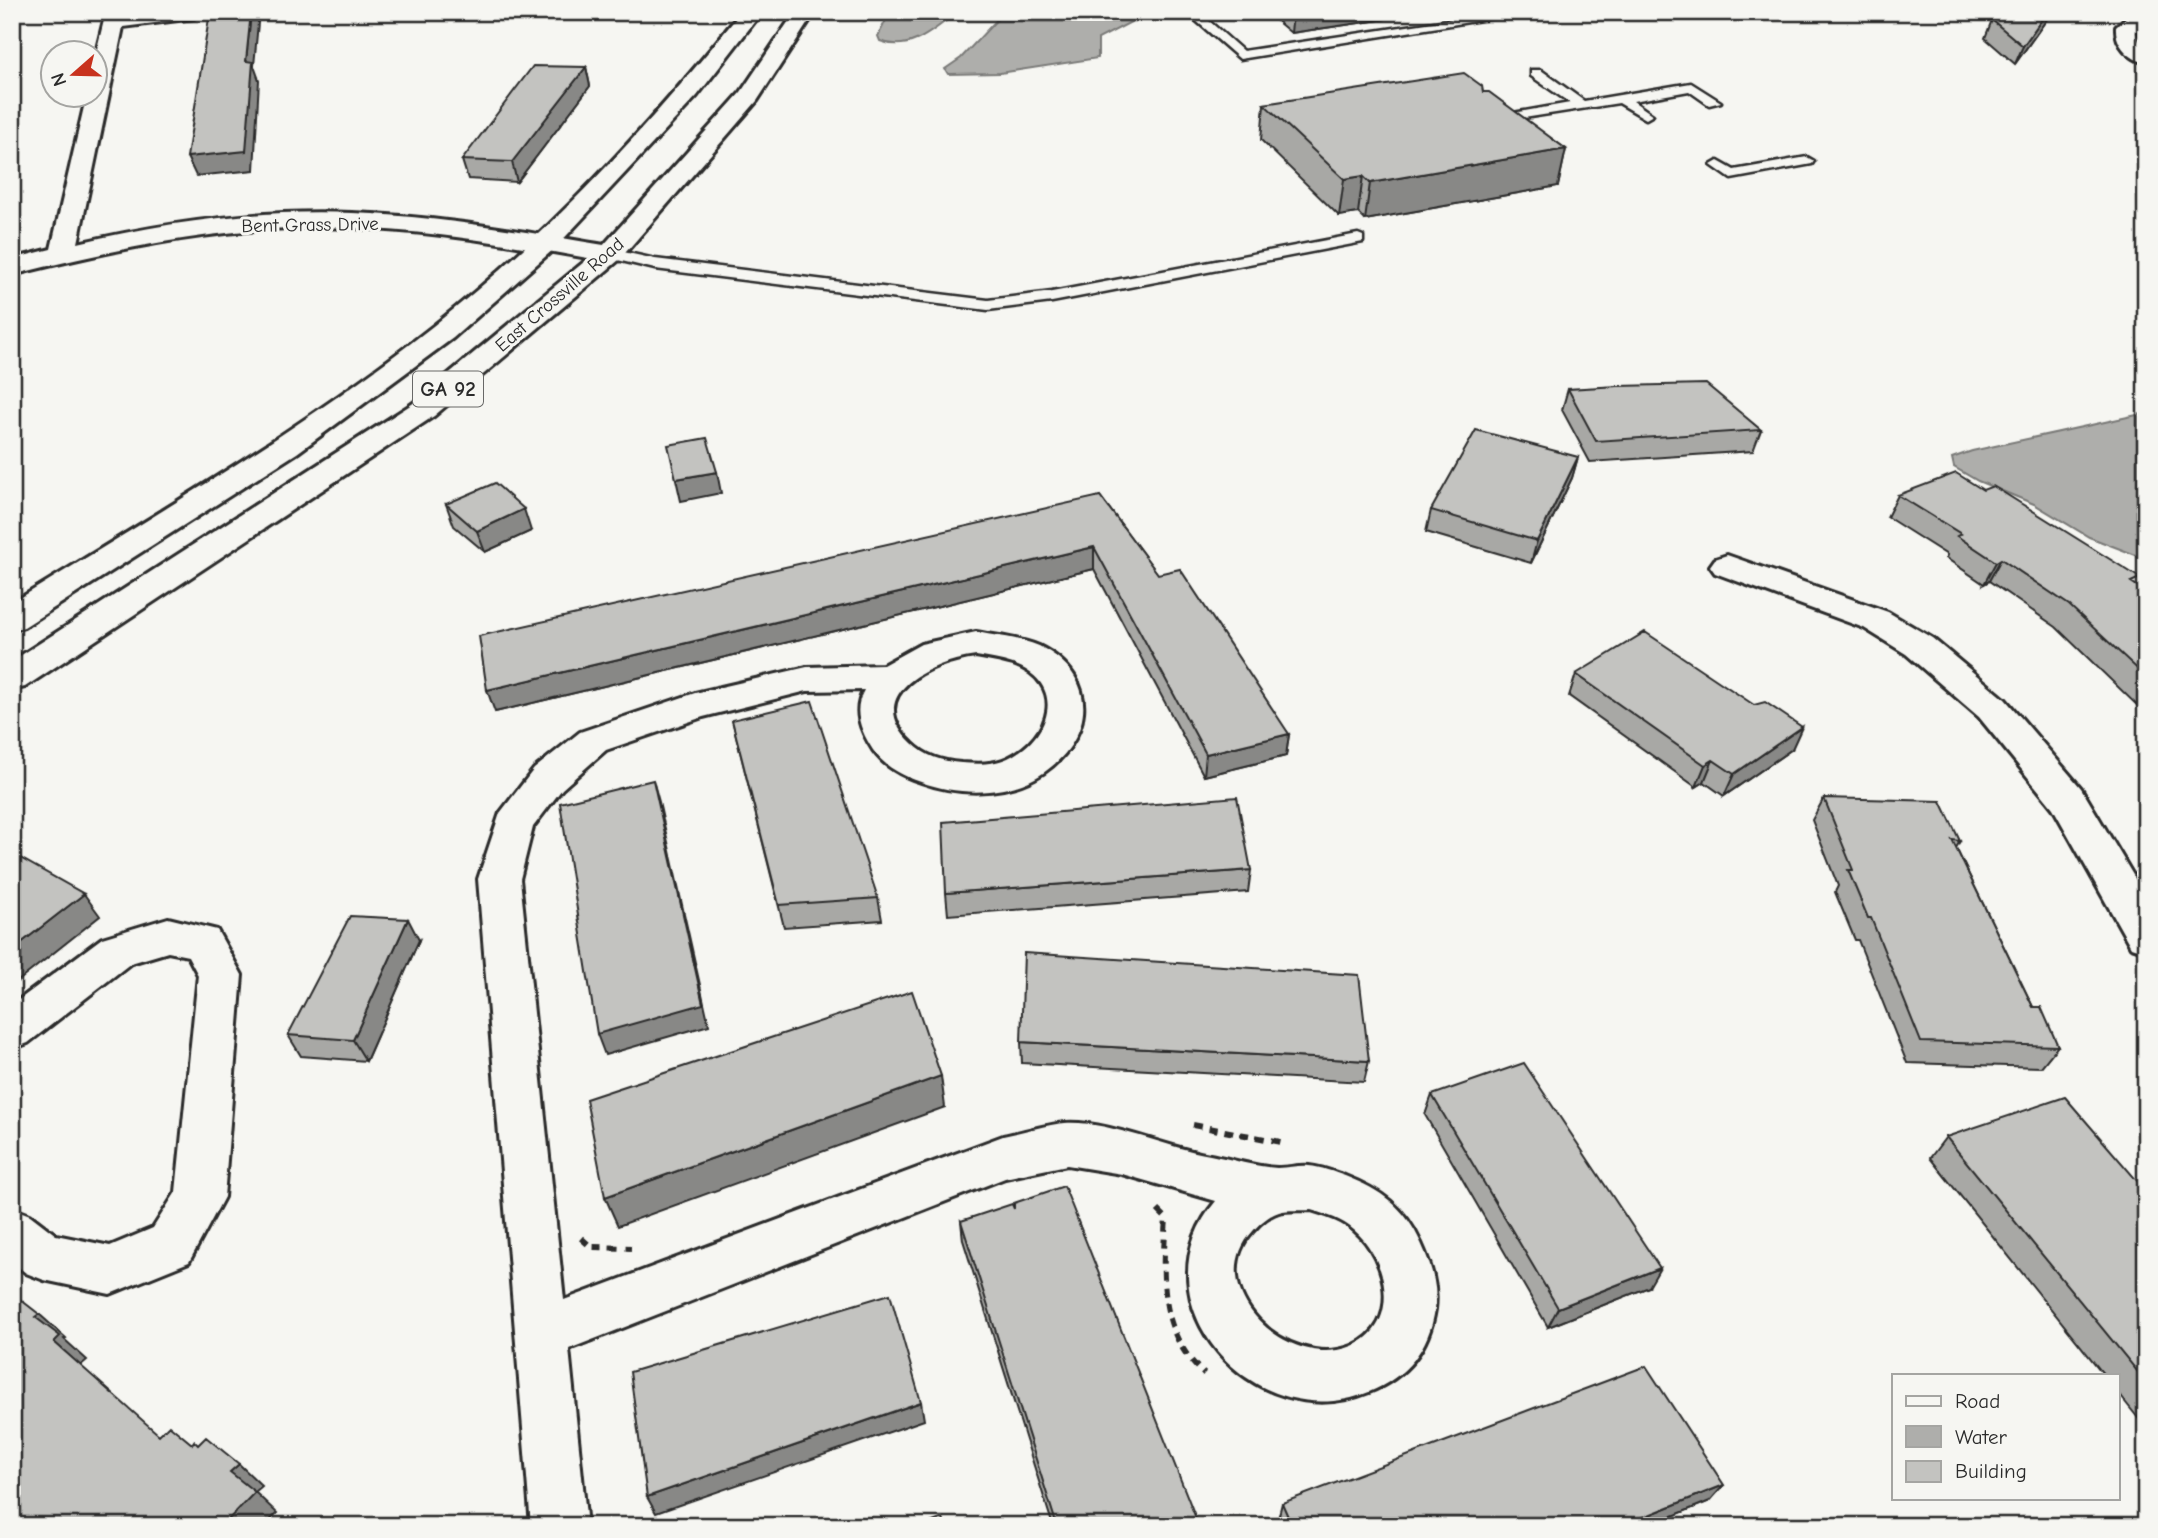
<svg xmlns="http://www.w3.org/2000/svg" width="2158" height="1538" font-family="'Comic Neue',sans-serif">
<rect width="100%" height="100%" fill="#f6f6f2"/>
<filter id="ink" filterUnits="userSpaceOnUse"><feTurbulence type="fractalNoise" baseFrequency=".0143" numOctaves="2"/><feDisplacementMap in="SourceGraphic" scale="14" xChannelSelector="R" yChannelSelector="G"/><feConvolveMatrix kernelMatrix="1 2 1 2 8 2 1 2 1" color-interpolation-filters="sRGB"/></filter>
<g filter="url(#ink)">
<path fill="#aeaeab" stroke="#7a7a78" stroke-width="2" d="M890 12H957C934 30 910 53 880 41L878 36Z
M1004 12H1119L1129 17 1131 22 1098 39V58L1000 73 948 74 945 69 961 58Z
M2146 413V559L2089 537 2034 504 1978 481 1954 467 1952 458 1972 451Z"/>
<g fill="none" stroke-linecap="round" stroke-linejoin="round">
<defs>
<path id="service" d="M632 12H695L689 16H638Z
M719 12H749L756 16 750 20Z
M1186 12H1199L1243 51 1500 12H1531L1240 59Z
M1531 70H1541L1584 101 1691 83 1721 102 1709 105 1689 91 1633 101 1653 115 1646 119 1619 103 1485 124V118L1490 117 1570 103 1531 76Z
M1807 157 1814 161 1812 164 1731 179 1711 165 1718 161 1734 170Z
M1358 234 1363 236V242L1052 302 988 310 655 269 605 257 602 254 610 249 655 259 988 300 1052 292Z"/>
<path id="minor" d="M106 12H204L194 18 123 27 78 243C168 222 260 209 352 213 439 216 525 232 610 246L619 248 623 254 619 260 610 262C525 247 439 231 353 228 236 223 124 247 12 275V259L51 249 87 94H94V61Z
M2132 12H2146V21L2136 32 2139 41 2146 48V63C2129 59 2115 45 2116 27Z
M1727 555 1888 612 1932 638 2005 699 2081 788 2146 897V952L2131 947 2053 808 1979 717 1906 654 1864 628 1715 573 1710 566 1715 559Z
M976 632C996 636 1020 638 1039 646 1104 678 1093 745 1035 778 1002 796 956 795 921 782 902 776 884 766 873 750 861 731 852 711 864 690L807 691 703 717 606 750 562 789 533 827 520 879 564 1300 1003 1136C1023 1132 1045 1125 1065 1123 1106 1120 1168 1148 1210 1155 1231 1159 1256 1167 1277 1168 1288 1168 1299 1165 1309 1166 1321 1167 1334 1172 1345 1176 1381 1190 1405 1207 1421 1243 1431 1265 1438 1286 1435 1309 1429 1349 1406 1377 1369 1392 1256 1439 1131 1302 1216 1201L1122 1174 1067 1165 1005 1178 569 1349 587 1526H531L478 879 500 813 534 769 580 732 695 693 807 667 883 665 921 644ZM976 656C988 658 1001 660 1013 664 1067 683 1052 737 1008 758 993 765 977 764 961 763 942 761 926 757 912 743 860 694 933 661 976 656ZM1311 1210C1327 1215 1342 1219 1354 1230 1387 1258 1403 1325 1352 1346 1288 1372 1200 1289 1253 1231 1260 1223 1269 1215 1279 1212 1289 1209 1301 1211 1311 1210Z
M168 918 217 930 242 975 224 1197 189 1262 110 1294 44 1280 26 1273 12 1262V1208L30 1215 56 1235 110 1246 153 1228 176 1192 198 975 188 956 168 952 131 963 28 1043 12 1049V1005L102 938Z"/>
<path id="primary" d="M741 12H762L697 96 555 248 453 338 297 453 24 627 12 630V603C155 515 301 430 433 326 548 236 649 126 741 12Z
M795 12H815L757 101 619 260 434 416 25 687 12 690V661L412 404 601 248 741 92Z"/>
</defs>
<use href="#service" stroke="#2b2b2b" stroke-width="5"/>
<use href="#minor" stroke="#2b2b2b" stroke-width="6"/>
<use href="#primary" stroke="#2b2b2b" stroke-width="6"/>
<path stroke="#2b2b2b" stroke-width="6" stroke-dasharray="9 7" stroke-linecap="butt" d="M1193 1125 1281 1142
M1158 1210 1166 1218C1162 1276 1158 1332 1204 1374
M581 1238 591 1247 631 1248"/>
<use href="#service" fill="#f6f6f2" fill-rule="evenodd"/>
<use href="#minor" fill="#f6f6f2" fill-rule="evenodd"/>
<use href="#primary" fill="#f6f6f2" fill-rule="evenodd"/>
</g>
<path fill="#a8a8a5" stroke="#2b2b2b" stroke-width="2" d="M1266 12H1434L1291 33Z
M2052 12 2015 64 1985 38 1992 20Z
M586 67 590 86 517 182 468 179 462 160Z
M1483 92 1566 149 1558 186 1365 220 1358 213 1339 216 1261 140 1264 104Z
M1568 389 1761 430 1753 451 1590 462 1562 410Z
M1578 457 1572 478 1531 563 1426 532 1431 510Z
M1898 495 2136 585 2146 592V714L2056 627 1989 581 1984 584 1946 558 1947 555 1887 517Z
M1100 496 1158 574 1289 734 1286 756 1204 776 1094 569 495 712Z
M446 504 531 531 485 552 454 526Z
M1576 674 1792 749 1724 796 1704 782 1696 787 1569 696Z
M732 720 878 898 882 920 784 927Z
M1824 798 1960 841 1956 848 2033 1007 2058 1046 2041 1067 1907 1063 1858 940H1855L1835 892 1838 886 1812 820Z
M1251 870 1248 892 948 915 946 893Z
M419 940 366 1061 301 1056 288 1035Z
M1021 1042 1369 1061 1364 1082 1022 1063Z
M1432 1095 1649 1287 1548 1327 1425 1115Z
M1946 1137 2146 1191V1428L2118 1393V1375H2104L1930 1158Z
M961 1221 1199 1526H1053L963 1240Z
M1710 1501 1648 1526H1281L1278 1519 1282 1503Z"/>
<path fill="#888886" stroke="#2b2b2b" stroke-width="2" d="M251 12H259L254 66 259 80 254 170 196 176 187 157 246 61Z
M1293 12H1434L1291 33Z
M2047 12H2052L2015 64 2023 46Z
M586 67 590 86 517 182 512 162Z
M1566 149 1558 186 1365 220 1370 183Z
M1363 176 1358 213 1339 216 1344 179Z
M1578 457 1572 478 1531 563 1537 541Z
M717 472 721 493 681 501 676 479Z
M524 509 531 531 485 552 477 531Z
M1094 547V569L495 712 487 690Z
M2001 559 1989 581 1984 584 1996 562Z
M1802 727 1792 749 1724 796 1734 774Z
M1289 734 1286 756 1204 776 1206 754Z
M1713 760 1704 782 1696 787 1705 765Z
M653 780 659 802 709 1025 605 1055 597 1034Z
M84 894 100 916 12 986V950Z
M408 919 419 940 366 1061 353 1040Z
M941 1076 945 1107 618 1226 605 1197Z
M1660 1268 1649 1287 1548 1327 1558 1308Z
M39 1314 66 1338 64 1339 87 1360 80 1366 54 1342 35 1317Z
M921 1402 924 1420 656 1513 647 1497Z
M239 1464 262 1486 255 1492 277 1513 265 1526H222L230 1472Z
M1724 1485 1710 1501 1648 1526H1621Z"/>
<path fill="#c3c3c0" stroke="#2b2b2b" stroke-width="2" d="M210 12H251L246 61 253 62 246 151 187 157Z
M1998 12H2047L2023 46 1992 20Z
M533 66 586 67 512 162 462 160Z
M1464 73 1482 86 1483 92H1489L1566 149 1370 183 1363 176 1344 179 1264 104Z
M1706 384 1761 430 1596 441 1568 389 1618 386Z
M1476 430 1578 457 1537 541 1431 510Z
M707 438 717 472 676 479 668 445Z
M1956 473 1983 490 1993 486 2140 578 2131 582 2146 592V677L2069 605 2001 559 1996 562 1957 536 1961 534 1898 495Z
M495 483 524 509 477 531 446 504Z
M1100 496 1158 574 1180 569 1289 734 1206 754 1094 547 487 690 479 636Z
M1645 632 1754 705 1765 702 1802 727 1734 774 1713 760 1705 765 1576 674Z
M812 701 878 898 779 905 732 720Z
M653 780 703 1004 597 1034 560 803Z
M1237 797 1251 870 946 893 943 822Z
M1824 798 1941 801 1960 841 1952 840 2033 1007H2041L2058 1046 1921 1042 1871 918H1868L1848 870H1853Z
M12 854H13L84 894 12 950Z
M350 916 408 919 353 1040 288 1035Z
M1024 953 1359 975 1369 1061 1021 1042Z
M912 991 941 1076 605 1197 586 1099Z
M1524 1063 1660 1268 1558 1308 1432 1095Z
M2065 1097 2146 1191V1382L1946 1137Z
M1064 1186 1199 1526H1057L961 1221 1012 1204 1014 1209V1203Z
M12 1293 39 1314 35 1317 60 1336 54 1342 159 1435 169 1425 192 1444 194 1441 198 1445 206 1437 239 1464 230 1472 255 1492 222 1526H12Z
M890 1294 921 1402 647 1497 630 1372Z
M1646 1366 1724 1485 1621 1526H1292L1282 1503Z
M943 1518 945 1526H922Z"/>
</g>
<g text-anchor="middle" stroke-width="6" stroke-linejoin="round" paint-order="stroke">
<g font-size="19" fill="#2b2b2b" stroke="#f6f6f2">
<text transform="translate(310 224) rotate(-1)" y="7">Bent Grass Drive</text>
<text transform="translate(559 294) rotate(-41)" y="7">East Crossville Road</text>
</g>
<rect fill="#f6f6f2" stroke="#686867" stroke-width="2" x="413" y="371.5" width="70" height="35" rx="5"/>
<g font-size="21" font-weight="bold" fill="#2b2b2b">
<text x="448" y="396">GA 92</text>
</g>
</g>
<rect width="2158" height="1538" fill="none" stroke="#f6f6f2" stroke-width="42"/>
<rect x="21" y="21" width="2116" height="1496" fill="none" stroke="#2b2b2b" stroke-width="2.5" filter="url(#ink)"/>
<rect x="1892" y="1374" width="228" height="126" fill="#f6f6f2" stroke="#a5a5a2" stroke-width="2"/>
<rect x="1906" y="1396" width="35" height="10" fill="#f6f6f2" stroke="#a5a5a2" stroke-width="2"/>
<text x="1955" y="1408" font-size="21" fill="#2b2b2b">Road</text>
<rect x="1906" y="1426" width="35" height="21" fill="#aeaeab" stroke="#a5a5a2" stroke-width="2"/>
<text x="1955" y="1444" font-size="21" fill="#2b2b2b">Water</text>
<rect x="1906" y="1461" width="35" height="21" fill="#c3c3c0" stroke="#a5a5a2" stroke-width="2"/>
<text x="1955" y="1478" font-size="21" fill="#2b2b2b">Building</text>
<g transform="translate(74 74) rotate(250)"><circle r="33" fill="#f6f6f2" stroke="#a5a5a2" stroke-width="2"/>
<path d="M0-5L12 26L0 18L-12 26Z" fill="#c8321e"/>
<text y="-10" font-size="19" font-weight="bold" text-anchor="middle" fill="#2b2b2b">N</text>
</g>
</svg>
